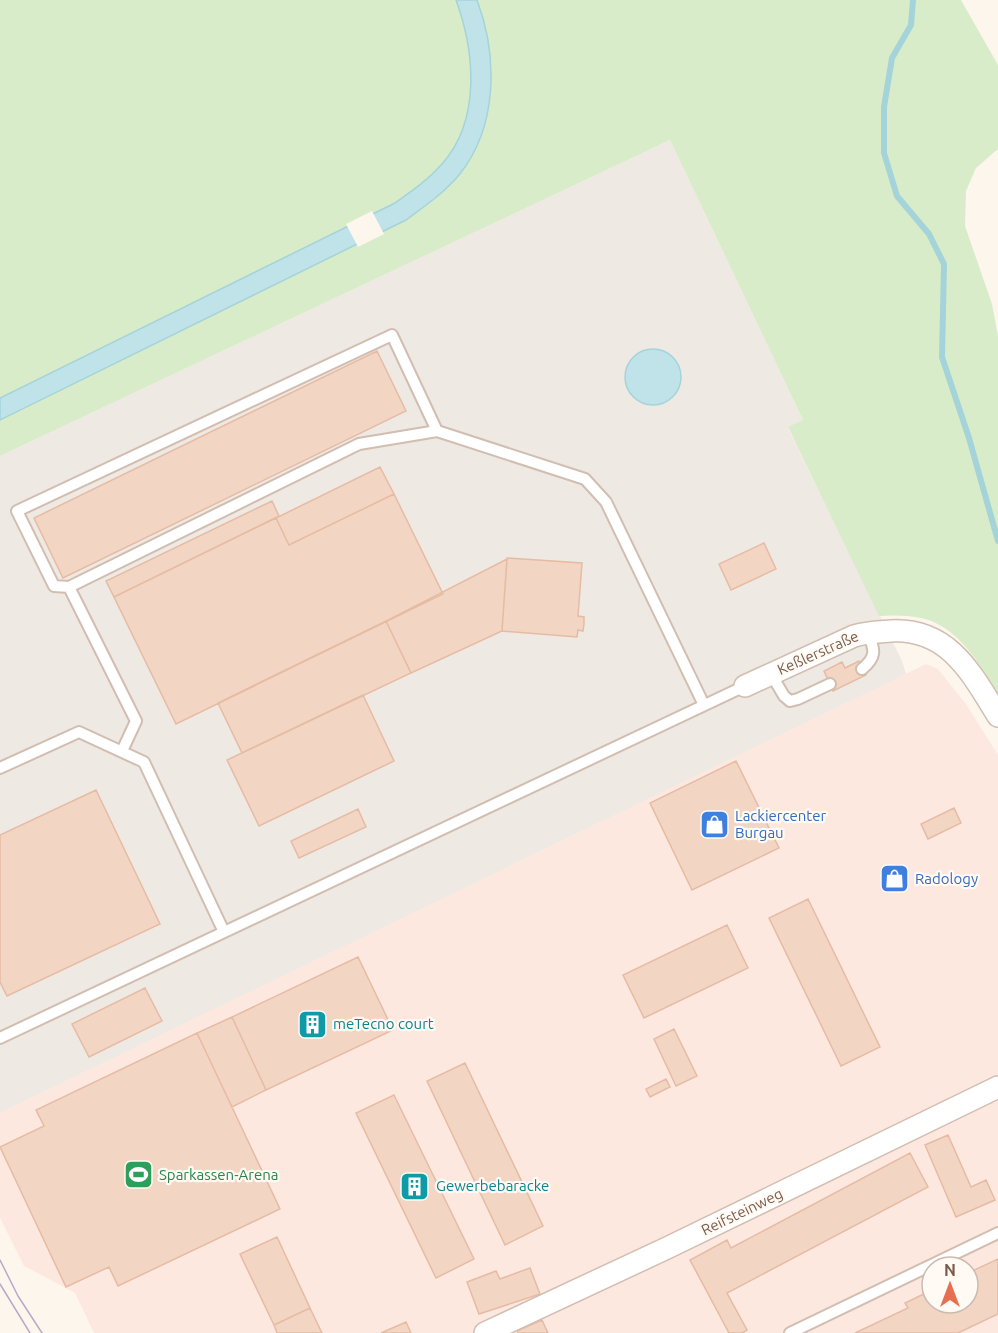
<svg xmlns="http://www.w3.org/2000/svg" width="998" height="1333" font-family="Ubuntu,sans-serif">
<rect width="100%" height="100%" fill="#fdf6ec"/>
<path fill="#fde8e0" fill-rule="evenodd" d="M926 664 938 669 966 704 998 755V1333H94L75 1293 24 1266 0 1218V1113ZM932 1267H968V1303H932Z"/>
<path fill="#efe9e4" d="M670 140 803 420 788 428 902 661 906 674 0 1113V456Z"/>
<path fill="#d8ecc9" d="M0 0H456C475 52 481 120 442 164 428 180 412 191 395 203L0 398Z
M477 0H961L998 65V149L976 168 966 191 965 226 992 304 998 336V695C980 664 958 626 921 618 907 615 893 615 879 616L788 427 803 420 670 140 0 456V420L406 220C425 206 444 193 459 175 498 128 498 56 477 0Z"/>
<path fill="#bfe3e8" stroke="#a5d3da" stroke-width="1.5" d="M456 0H477C498 56 498 127 459 175 444 193 425 206 406 220L0 420V398L395 203C412 191 428 180 442 164 481 120 475 52 456 0Z
M625 377a28 28 0 1 1 56 0a28 28 0 1 1-56 0Z"/>
<path fill="#fdf6ec" d="M372 211 384 234 358 247 346 224Z"/>
<g fill="none" stroke-linecap="round" stroke-linejoin="round">
<path stroke="#a5d3da" stroke-width="6" d="M913 0 911 25 892 58 884 107V153L897 196 929 234 944 264 942 357 969 438 998 541"/>
</g>
<path fill="#f3d5c3" stroke="#e6bba3" stroke-width="1.5" d="M377 351 406 411 63 578 34 518Z
M380 467 394 494 289 545 276 518Z
M394 494 443 594 176 724 114 597 276 518 289 545Z
M272 501 279 516 114 597 106 581Z
M764 543 776 569 731 590 719 564Z
M507 558 582 563 578 616 584 617V624L583 631 578 630 577 637 502 631Z
M507 559 502 631 411 673 386 621Z
M386 621 411 673 242 753 218 703Z
M859 661 866 675 833 691 824 671 842 662 845 668Z
M363 695 394 761 259 826 227 760Z
M736 761 779 848 692 890 650 803Z
M96 790 160 924 7 996 0 982V835Z
M954 808 961 823 928 839 921 824Z
M358 809 366 827 299 858 291 841Z
M897 865 906 884 892 891 883 872Z
M808 899 880 1047 841 1066 769 918Z
M727 925 748 968 644 1018 623 975Z
M358 957 393 1030 266 1090 232 1017Z
M145 988 162 1021 89 1057 72 1024Z
M232 1017 266 1090 232 1107 197 1033Z
M674 1029 697 1076 676 1086 654 1039Z
M197 1033 280 1209 118 1286 109 1267 66 1287 0 1147 44 1126 36 1110Z
M465 1063 543 1226 505 1245 427 1081Z
M666 1079 670 1087 650 1097 646 1089Z
M394 1095 474 1259 436 1278 356 1113Z
M948 1135 971 1187 986 1180 995 1200 956 1217 925 1145Z
M910 1153 928 1187 727 1293 747 1330 742 1333H729L690 1260 727 1240 731 1248Z
M277 1237 310 1308 274 1325 240 1254Z
M998 1259V1314L958 1333H855L908 1308 905 1303 932 1290V1303H968V1273Z
M530 1268 540 1294 479 1314 467 1282 496 1271 500 1279Z
M310 1308 322 1333H277L274 1325Z
M542 1320 548 1333H518L517 1331Z
M406 1322 411 1333H381Z"/>
<g fill="none" stroke-linecap="round" stroke-linejoin="round">
<defs>
<path id="service" d="M69 587 54 586 17 511 392 335 437 431
M862 669C878 656 874 649 868 632
M771 674 784 696 790 701 798 699 830 684
M122 751 136 721 69 587 359 444 437 431 585 479 606 502 704 705
M0 768 79 732 144 762 224 932
M0 1038 745 686
M790 1333 998 1233"/>
<path id="minor" d="M745 686 854 636C867 632 878 632 891 631 949 628 972 674 998 716
M485 1333 667 1248 998 1087"/>
</defs>
<use href="#service" stroke="#d1beb0" stroke-width="14"/>
<use href="#minor" stroke="#d1beb0" stroke-width="24"/>
<use href="#service" stroke="#fff" stroke-width="10"/>
<use href="#minor" stroke="#fff" stroke-width="21"/>
<path stroke="#b9a8c9" stroke-width="1.5" d="M0 1260 18 1296 42 1333
M0 1284 30 1333"/>
</g>
<defs>
<symbol id="shop-square" viewBox="-11 -11 22 22"><rect x="-9" y="-9" width="18" height="18" rx="4" fill="#3f7fe0" stroke="#fffaf3"/><path d="M-5-2.5h2.3a2.7 3.5 0 0 1 5.4 0H5L5.5 6h-11ZM-1.5-2.5h3a1.5 2.3 0 0 0-3 0Z" fill="#fff"/></symbol>
<symbol id="building-square" viewBox="-11 -11 22 22"><rect x="-9" y="-9" width="18" height="18" rx="4" fill="#0f9aa8" stroke="#fffaf3"/><path d="M-4-6H4V6H1V3H-1V6H-4ZM-2.5-4.3h1.7v1.8h-1.7ZM.8-4.3h1.7v1.8H.8ZM-2.5-1h1.7V.8h-1.7ZM.8-1h1.7V.8H.8Z" fill="#fff"/></symbol>
<symbol id="stadium-square" viewBox="-11 -11 22 22"><rect x="-9" y="-9" width="18" height="18" rx="4" fill="#2e9e5b" stroke="#fffaf3"/><path d="M0-5a6.5 5 0 1 0 0 10a6.5 5 0 1 0 0-10ZM-3.5-1.8h7v3.6h-7Z" fill="#fff"/></symbol>
</defs>
<g fill-rule="evenodd">
<use href="#shop-square" x="698" y="808" width="33" height="33"/>
<use href="#shop-square" x="878" y="862" width="33" height="33"/>
<use href="#building-square" x="296" y="1008" width="33" height="33"/>
<use href="#stadium-square" x="122" y="1158" width="33" height="33"/>
<use href="#building-square" x="398" y="1170" width="33" height="33"/>
</g>
<g text-anchor="middle" stroke-width="4.5" stroke-linejoin="round" paint-order="stroke">
<g font-size="15" fill="#7a5c4d" stroke="#fffaf3">
<text transform="translate(818 653) rotate(-24)" y="5">Keßlerstraße</text>
<text transform="translate(742 1212) rotate(-26)" y="5">Reifsteinweg</text>
</g>
<g font-size="15" fill="#366cbe" stroke="#fffaf3" text-anchor="start">
<text x="735" y="821">Lackiercenter<tspan x="735" dy="17">Burgau</tspan></text>
<text x="915" y="884">Radology</text>
</g>
<g font-size="15" fill="#0d838f" stroke="#fffaf3" text-anchor="start">
<text x="333" y="1029">meTecno court</text>
<text x="436" y="1191">Gewerbebaracke</text>
</g>
<g font-size="15" fill="#27864d" stroke="#fffaf3" text-anchor="start">
<text x="159" y="1180">Sparkassen-Arena</text>
</g>
</g>
<g transform="translate(950 1285)"><circle r="28" fill="#fffaf3" stroke="#cabbb1" stroke-width="1.5"/>
<path d="M0-4.5L10 22L0 15L-10 22Z" fill="#e76f51"/>
<text y="-9" font-size="16" font-weight="bold" text-anchor="middle" fill="#7a5c4d">N</text>
</g>
</svg>
